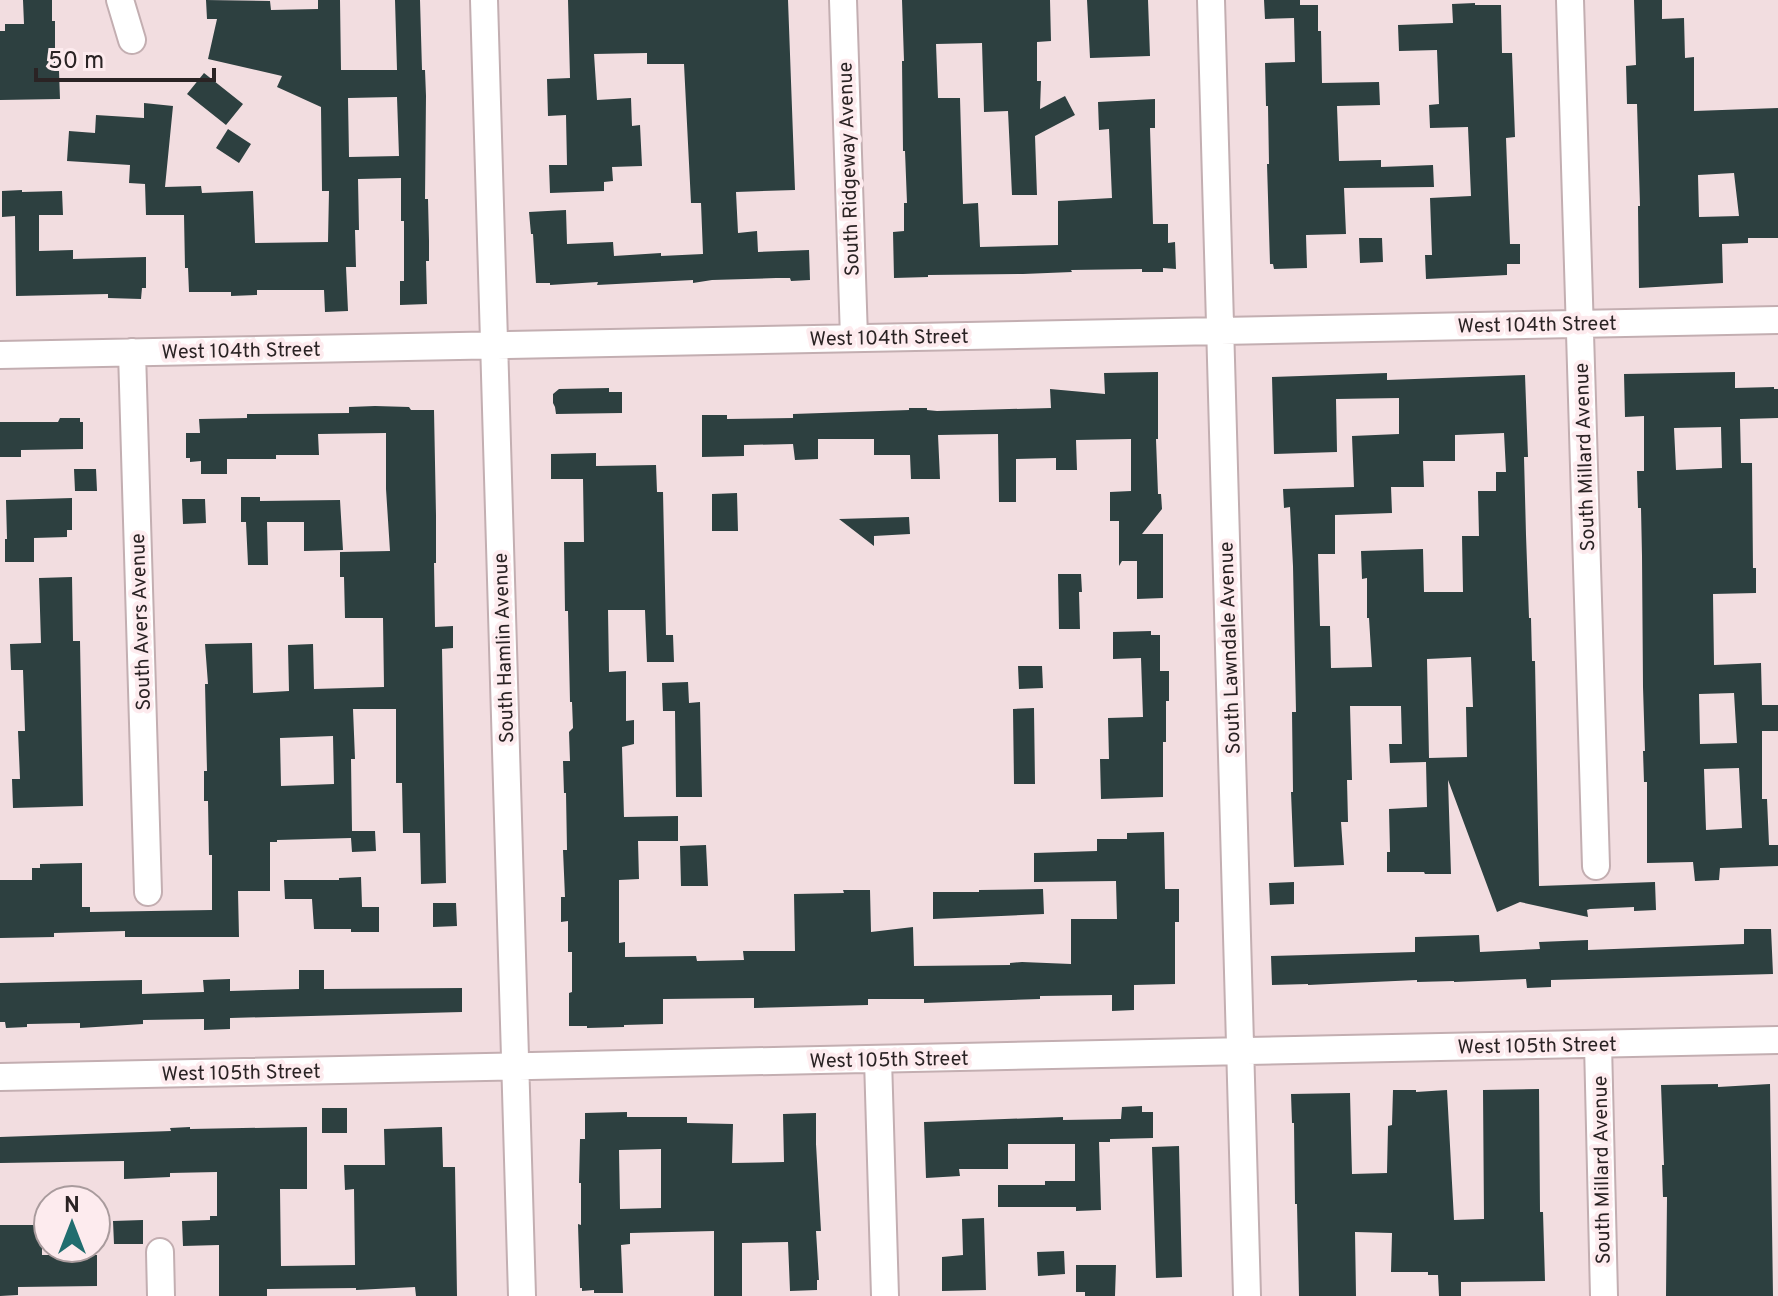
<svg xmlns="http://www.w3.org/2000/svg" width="1778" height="1296" font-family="Overpass,sans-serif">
<rect width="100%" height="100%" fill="#f2dde0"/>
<path fill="#2d4040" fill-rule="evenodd" d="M23 0H52V21H55V71H59L60 99 0 100V31H5V24H24Z
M206 0 270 1 271 10 318 9V0H340L341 70H397L395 0H420L422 70H425L426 96 425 199H428L429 241V261H426L427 304 400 305V281H404V221H401V178L358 179 359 230H355L356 267H346L348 311 325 312 324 290H257V295L231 296V292H189L188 268H185L184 215H146L145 184 129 183 130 165 67 161 69 131 95 133 96 115 144 118V103L173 106 165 187 201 186 202 193 253 191 255 243 328 242 329 191H322L321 107 277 87 282 76 208 59 217 19H207ZM397 97 399 156 349 157 348 98Z
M568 0H788L795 190 736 192 738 233 757 231 758 252 809 250 810 280 791 281 790 278H776L712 280 693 283V280L597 285 598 282 550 285V283H536L533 234H531L529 212 566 210 567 244 613 242 614 256 661 253V256L703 254 701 203H691L684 64H647V53L594 54 597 100 631 98 632 126 640 125 642 166 612 167 613 181 604 182V191L550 193 549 165H567L566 115 548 116 547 79 570 78Z
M902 0H1050L1051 41 1037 42V81H1041L1040 109 1065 96 1075 115 1035 136 1037 195H1012L1008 111 984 112 982 43 936 44 938 98H960L963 204 978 203 980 247 1058 245V201L1112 198 1109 129 1099 130 1098 102 1155 99V128H1150L1153 224H1168V243L1175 242 1176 269 1163 268V272H1142V269L1071 270 1072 272 1023 274 928 275V277L894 278 893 232 904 231V203H907L905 151H903L902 61H904Z
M1087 0H1148L1150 56 1090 58Z
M1264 0H1300V5H1318V31H1321L1322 83 1379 82 1380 105 1337 106 1339 161 1381 160V167L1433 165 1434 187 1344 188 1346 234 1306 235 1307 268 1274 269 1273 264H1270L1267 164H1269L1268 106H1266L1265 63 1295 62 1294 18 1265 19Z
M1634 0H1662V19L1684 18 1685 58 1694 57V111L1778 108V238H1748V243L1722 244 1723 283 1639 288 1638 206H1640L1637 104H1627L1626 66 1636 65ZM1734 173 1739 216 1699 217 1698 175Z
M1475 3V5H1501L1502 53H1512L1515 137 1506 138 1508 193 1510 244H1520V264H1507V275L1426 279 1425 255H1432L1430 198 1471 196 1468 127 1430 128 1429 105 1439 104 1437 50 1399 51 1398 25 1453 23 1452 4Z
M204 73 243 104 226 125 187 94Z
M228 129 251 144 239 163 216 148Z
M22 190V192L62 191 63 215H39V251L73 250V259L146 257V288H142L141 299 108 298V294L16 296 15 216 2 217V191Z
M1359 238H1382L1383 262 1360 263Z
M1158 372V439H1156L1158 494H1161L1162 509 1142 534H1163V598L1137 599V561H1122L1119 566V521H1110V492L1131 491V439L1076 440 1077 470H1056V458L1016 459V502H999L998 434 938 435 940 479H911L910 455H874V439H818V459L795 460 793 444 744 445V456L702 457V415H727V419L793 418V414L909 410V408H927V410L937 411 1051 408 1050 389 1105 394 1104 373Z
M1735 372V388L1774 387V389H1778V418L1740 419 1741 463H1752L1753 568H1756V593L1713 594 1714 665 1761 663 1762 705H1778V731H1762V799H1767L1769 845H1778V866L1720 868 1719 880 1695 881 1693 862 1647 863V782H1644L1643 751H1645L1643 687 1642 556 1641 508H1638L1637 471H1644V416L1625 417 1624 374ZM1721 427 1722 468 1676 470 1674 428ZM1734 693 1737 743 1700 744 1699 694ZM1739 768 1742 828 1706 830 1704 769Z
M1387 373V380L1525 375 1528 457H1524L1526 535 1529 618H1531L1532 661H1535L1539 886 1655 882 1656 910 1634 911V907L1590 909 1587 910 1588 917 1520 902 1497 912 1448 780 1451 874H1425L1424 872H1387V852H1390L1389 809 1427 807 1426 762 1390 763 1389 744H1402L1401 706H1350L1352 780H1347L1348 822H1341L1344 865 1294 867 1291 792H1293L1292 712H1296L1293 566 1290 507 1284 508 1283 489 1354 487 1352 436 1399 434V398L1336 399 1337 452 1274 454 1272 377ZM1504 433 1506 472H1496V491H1478L1479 536H1462L1463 592H1424L1423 549 1361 551 1362 579 1367 578V618H1369L1372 667 1331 668 1330 626H1320L1318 554H1335V515L1392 513 1391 487H1424L1423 461H1455V435ZM1471 657 1473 707H1466L1467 757 1429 758 1427 659Z
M609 388V392H622V413L556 414 555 407 553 403V394L559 389Z
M375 406 409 407 411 410H434L436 515V563H434L435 627 453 626V648L442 649 446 883 421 884 420 833H403L402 783H396V709H353L355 759H351L352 831H375L376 851 352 852 351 838 277 840V842H270V891H238L239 937H125V931L54 933V937L0 938V880H32V868H40V864L82 863V907H90V912L212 910V855H209L208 801H204V771H207L205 684H208L205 644 252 643 253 693 289 691 288 645 313 644 314 689 384 687 383 618H345L344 577H340V552L390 551 386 489V433L318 434 319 455H276V459H227V474H201V461L190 462V458H186V433H200L199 419 247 418V414L349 413V407ZM333 736 334 784 281 786 280 738Z
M60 418H80V422H83V449L21 450V457H0V422H58Z
M596 453V466L656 465 657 492H663L666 635H673L674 662H647L645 610H608L609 672 626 671V721L634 720V744L622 747 624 817 678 816V841H638L639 879 619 880V943L625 942V957L696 956 697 961 744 960 743 951H795L794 894 844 893 843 890H870L871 932 913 927 914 966 1010 965V963L1022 962 1071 964V919H1117L1116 881 1034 882V853L1097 851V839H1127V833L1164 832 1165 889H1179V922H1175V984L1134 985V1010L1112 1011V995L1040 996V999L924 1003V999H868V1005L754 1008V998L663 999V1024L624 1025V1027L587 1028V1026H569V993L572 992V952H568V921L561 922V897H565L563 850H567L566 793H564L563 761H570L569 732 573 728 572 702H570L568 611H565L564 542H584L583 479H551V454Z
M74 469H96L97 491H75Z
M737 493 738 531H712V494Z
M241 497H260V501L340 500 343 550 304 551V522H267L268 565H248L246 522H241Z
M72 498V530H67V537L34 538V562H5V539H7L6 500Z
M182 499H205L206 523 183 524Z
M909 517 910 534 874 536V546L839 519Z
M1058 574H1081L1082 592H1079L1080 629H1059Z
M72 577 73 641H80L83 806 13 808 12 779H20L18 731H25L23 670H11L10 644 41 643 39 578Z
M1151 631V635H1160V671H1169V701H1166V742H1163V797L1101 799 1100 759H1109L1108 718 1143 717 1141 658 1113 659V632Z
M1018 666H1042L1043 688 1019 689Z
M688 682 689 703 700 702 702 797H676L675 711H663L662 683Z
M1034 708 1035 784H1014L1013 709Z
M706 845 708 886H681L680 846Z
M361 877 362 907H379V932H351V929H314L312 899H285L284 880H339V878Z
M1294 882V904L1270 905 1269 883Z
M1043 889 1044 914 933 919V892H979V890Z
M433 903H456L457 926 433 927Z
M1744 929H1771L1773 974 1551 980V987L1527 988 1526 979 1454 982V981L1417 982V980L1308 985V984L1272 985 1271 956 1415 952V937L1479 935 1480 952 1540 949 1539 942 1588 940V950L1744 944Z
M299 970H324V989L462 988V1012L230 1018V1029L204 1030V1019L143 1020V1024L80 1028V1023L27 1024V1027L6 1028 5 1022H0V983L142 980V994L204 992 203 980 230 979V991L299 989Z
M1718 1084V1087L1770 1084 1773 1296H1666L1667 1197H1663L1662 1165H1664L1661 1085Z
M1539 1089 1540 1212H1543L1545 1281 1461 1282V1296H1439L1438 1275H1428V1272H1391L1392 1233 1355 1232 1356 1296H1299L1297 1204H1295L1294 1123H1292L1291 1094 1350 1093 1352 1174 1387 1173 1388 1126 1392 1125 1393 1090H1416V1092L1447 1090 1454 1220 1484 1219 1483 1090Z
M1142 1106V1112H1153V1138L1110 1139V1142H1099L1101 1210 1076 1211V1207H998V1185H1045V1181H1075V1144H1008V1169H959L960 1176 926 1178 924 1122 1063 1117V1120L1121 1119 1122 1107Z
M322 1108H347V1133H322Z
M627 1112V1117H687V1123L733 1124 732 1163 784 1162 783 1114 816 1113V1144L821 1231H816L819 1280H817V1290L790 1291 788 1242 742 1243V1296H714V1231L630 1233V1244L621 1245 623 1293H594V1290L582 1291V1288H580L578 1224 581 1225V1183H579L580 1139H585V1113ZM661 1149V1208L620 1209 619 1150Z
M190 1127V1129L307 1127V1189H280L281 1266 355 1265 354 1189 345 1190 344 1165H385L384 1129 442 1127 443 1167H455L457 1296H416L415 1287 356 1290V1288L267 1289V1296H219V1245L183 1246 182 1221 210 1220V1216H217V1172L170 1173V1177L124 1179V1161L0 1163V1137L171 1131 170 1128Z
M1179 1146 1182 1277 1156 1278 1152 1147Z
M984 1218 986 1290 942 1291V1257L963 1255 962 1219Z
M143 1220V1244H114L113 1221Z
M0 1225H42V1255H97V1286L18 1287V1295L0 1296Z
M1064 1251 1065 1274 1038 1276 1037 1252Z
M1076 1265H1116L1115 1296H1085V1292H1076Z"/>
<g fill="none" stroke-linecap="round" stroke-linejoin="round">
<defs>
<path id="street" d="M120 0 132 40
M484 0 522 1296
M843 0 854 338
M1211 0 1247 1296
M1570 0 1596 866
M132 352 148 892
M0 355 1778 320
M1598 1044 1604 1296
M878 1059 885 1296
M0 1077 1778 1040
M160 1252 161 1296"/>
</defs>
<use href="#street" stroke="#c3aeb1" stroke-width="30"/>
<use href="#street" stroke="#fff" stroke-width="26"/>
</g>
<g text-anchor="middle" stroke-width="8" stroke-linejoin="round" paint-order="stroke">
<g font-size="20" fill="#2a2324" stroke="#fdebee">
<text transform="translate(848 169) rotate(-92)" y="7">South Ridgeway Avenue</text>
<text transform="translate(1537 324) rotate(-1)" y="7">West 104th Street</text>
<text transform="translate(889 337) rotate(-1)" y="7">West 104th Street</text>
<text transform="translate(241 350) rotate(-1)" y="7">West 104th Street</text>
<text transform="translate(1584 457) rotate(-92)" y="7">South Millard Avenue</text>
<text transform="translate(140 622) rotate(-92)" y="7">South Avers Avenue</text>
<text transform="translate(503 648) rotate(-92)" y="7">South Hamlin Avenue</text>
<text transform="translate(1229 648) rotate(-92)" y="7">South Lawndale Avenue</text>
<text transform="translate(1537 1045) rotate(-1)" y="7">West 105th Street</text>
<text transform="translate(889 1059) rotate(-1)" y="7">West 105th Street</text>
<text transform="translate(241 1072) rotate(-1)" y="7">West 105th Street</text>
<text transform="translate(1601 1170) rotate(-91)" y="7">South Millard Avenue</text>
</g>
</g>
<g transform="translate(72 1224)"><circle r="38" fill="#fdebee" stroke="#a99b9d" stroke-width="2"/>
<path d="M0-6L14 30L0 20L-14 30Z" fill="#216d6f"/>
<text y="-12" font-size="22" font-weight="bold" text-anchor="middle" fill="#2a2324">N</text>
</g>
<path d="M36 68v12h178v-12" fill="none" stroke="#2a2324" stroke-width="4"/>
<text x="48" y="68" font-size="24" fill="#2a2324" stroke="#fdebee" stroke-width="6" paint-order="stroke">50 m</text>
</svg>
